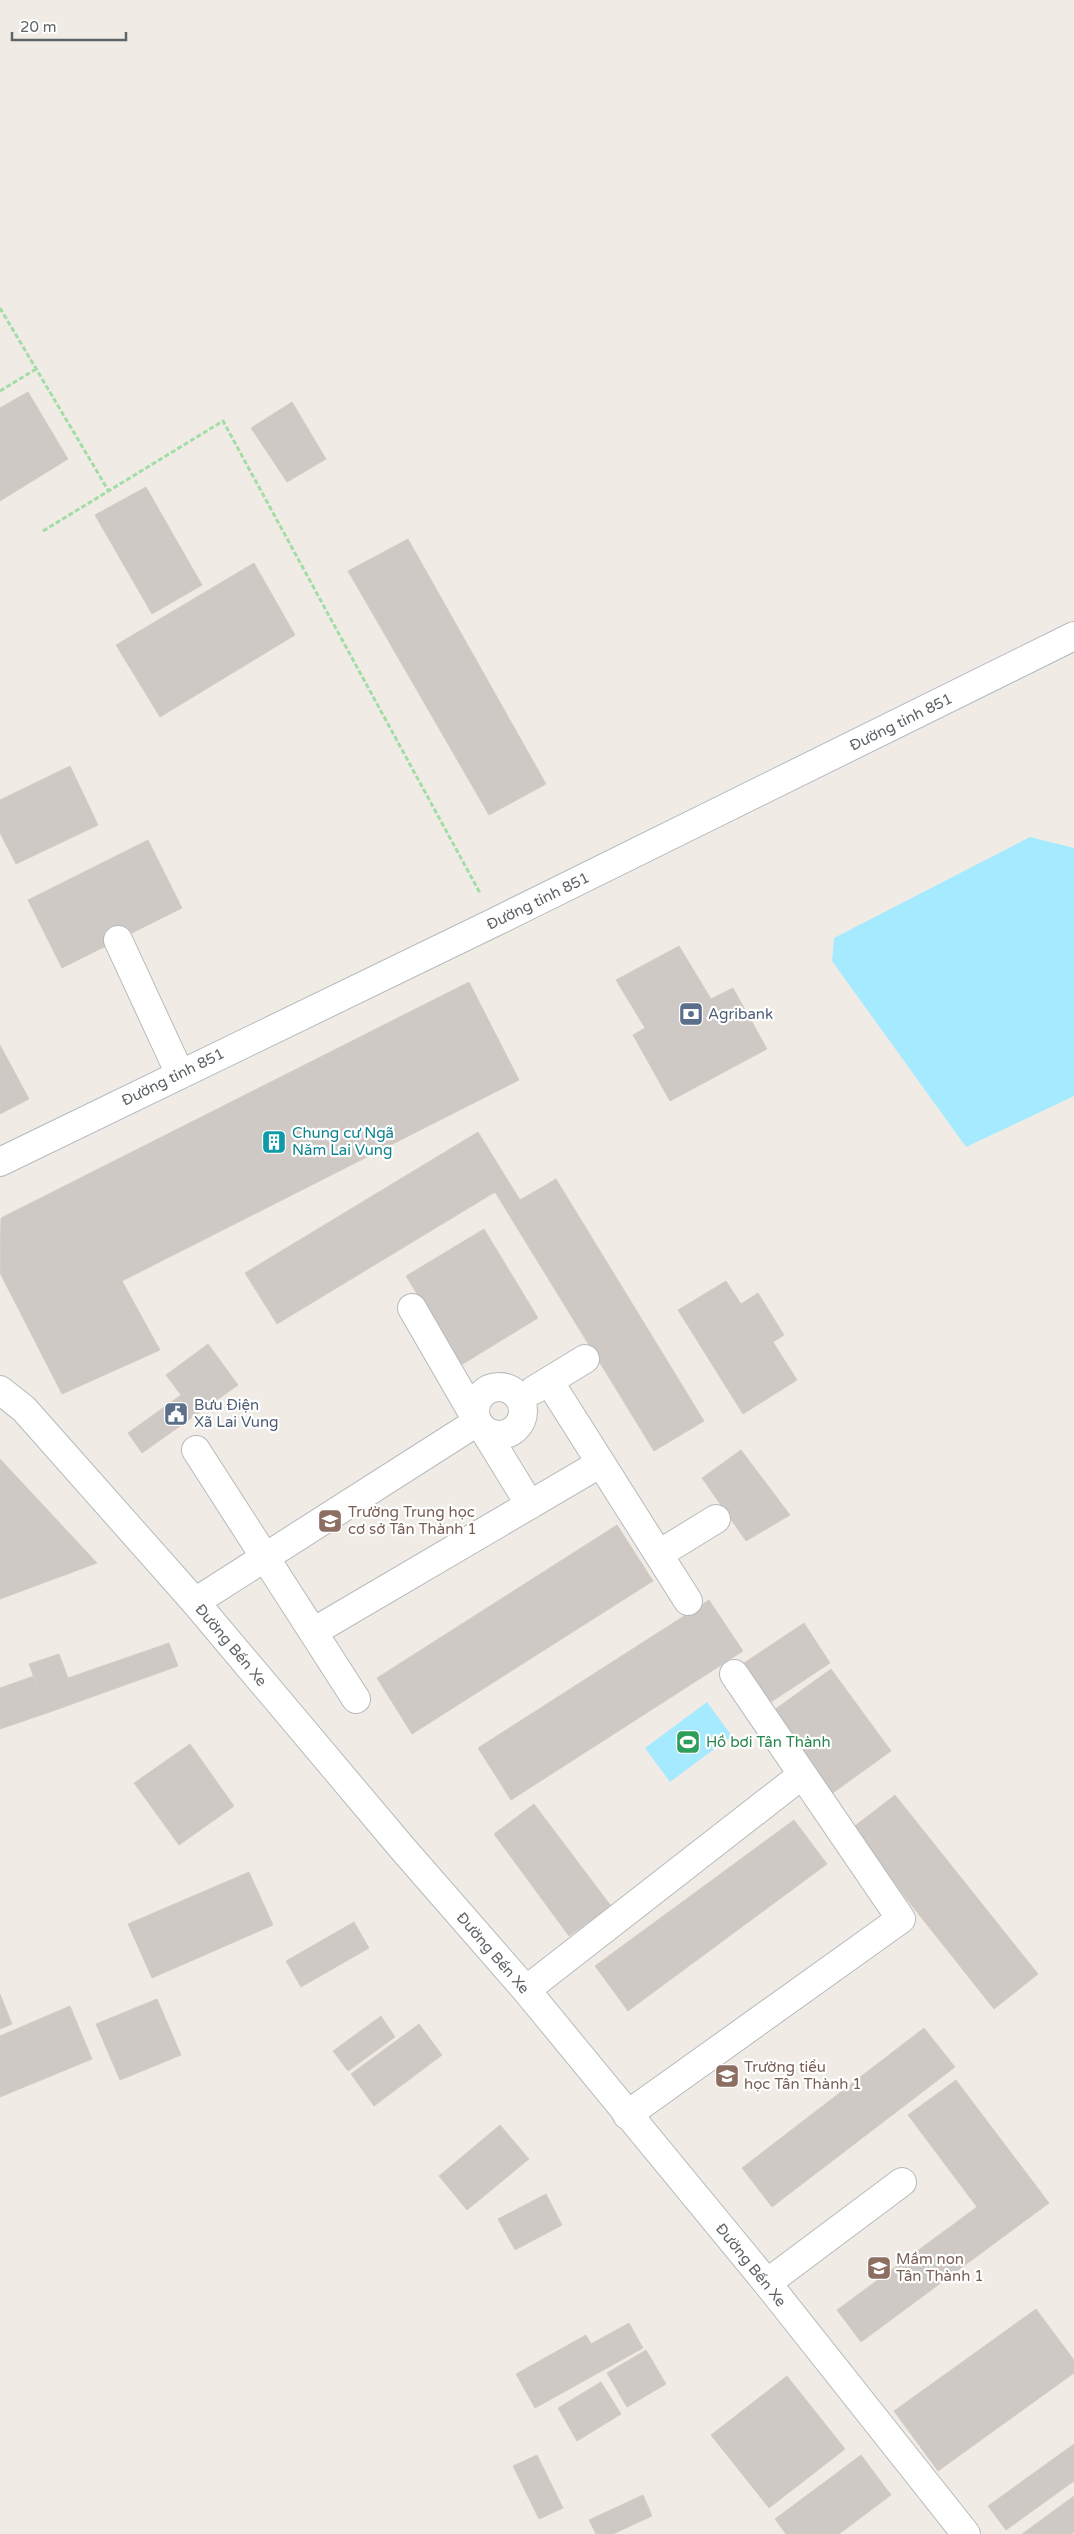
<svg xmlns="http://www.w3.org/2000/svg" width="1074" height="2534" font-family="'Varela Round',sans-serif">
<rect width="100%" height="100%" fill="#f0ece5"/>
<path fill="#a6eaff" d="M1030 837 1074 848V1096L966 1147 832 961 834 938Z
M707 1702 732 1736 670 1782 645 1748Z"/>
<path fill="#cec9c4" stroke="#d6ccc3" d="M28 392 68 459 0 501V408Z
M292 402 326 459 287 482 251 428Z
M146 487 202 585 152 614 95 515Z
M408 539 546 784 489 815 348 571Z
M254 563 295 635 160 717 116 645Z
M70 766 98 825 16 864 0 833V800Z
M148 840 182 908 62 968 28 900Z
M679 946 711 999 733 988 767 1049 670 1101 633 1035 645 1028 616 980Z
M469 982 519 1080 122 1281 160 1350 62 1394 0 1273 1 1218Z
M0 1045 29 1099 0 1114Z
M478 1132 520 1200 556 1179 704 1421 654 1451 495 1192 277 1324 245 1273Z
M484 1229 538 1318 461 1365 406 1276Z
M726 1281 741 1304 758 1293 784 1335 773 1342 797 1380 743 1414 678 1310Z
M208 1344 238 1385 142 1453 128 1433 181 1395 166 1375Z
M741 1450 790 1515 746 1541 702 1478Z
M0 1459 97 1563 0 1599Z
M617 1525 653 1581 412 1734 377 1678Z
M709 1600 743 1651 511 1800 478 1748Z
M804 1623 830 1663 768 1704 741 1665Z
M169 1643 178 1666 47 1713 29 1664 59 1654 68 1678Z
M831 1669 891 1751 830 1795 770 1713Z
M34 1676 47 1713 0 1729V1688Z
M190 1744 234 1806 179 1845 134 1783Z
M895 1795 1038 1974 994 2009 851 1829Z
M534 1804 611 1906 569 1936 494 1834Z
M794 1820 827 1864 628 2011 595 1966Z
M249 1872 273 1925 152 1978 128 1924Z
M354 1922 369 1948 301 1987 286 1961Z
M0 1994 12 2024 0 2029Z
M157 1999 181 2055 120 2080 96 2024Z
M70 2006 92 2059 0 2097V2036Z
M381 2016 395 2037 348 2071 333 2051Z
M419 2024 442 2055 374 2106 351 2074Z
M924 2028 955 2067 772 2207 742 2168Z
M956 2080 1049 2203 861 2342 837 2310 977 2207 908 2115Z
M500 2125 529 2159 467 2210 439 2176Z
M546 2194 562 2225 515 2250 498 2219Z
M1036 2309 1074 2360V2373L938 2471 894 2411Z
M629 2323 643 2348 535 2408 516 2374 586 2335 591 2344Z
M646 2350 666 2384 627 2407 607 2373Z
M787 2376 845 2449 769 2508 711 2435Z
M601 2382 621 2414 577 2441 558 2408Z
M1074 2444V2481L1006 2530 988 2506Z
M537 2455 563 2508 539 2519 513 2466Z
M861 2455 891 2495 839 2534H786L775 2519Z
M643 2495 652 2516 613 2534H596L589 2520Z
M1074 2496V2532L1071 2534H1022Z"/>
<g fill="none" stroke-linecap="round" stroke-linejoin="round">
<defs>
<path id="street" d="M118 940 180 1074
M412 1308 475 1417
M549 1381 688 1601
M475 1411a24 24 0 1 1 48 0a24 24 0 1 1-48 0Z
M534 1390 585 1359
M484 1430 530 1505
M196 1450 356 1699
M659 1554 716 1519
M195 1602 477 1422
M313 1632 601 1463
M526 1990 802 1775
M627 2115 901 1919 734 1674
M767 2283 902 2182"/>
<path id="secondary" d="M0 1162 495 922 1074 636
M0 1390 24 1409 195 1602 403 1849 526 1990 767 2283 966 2534"/>
</defs>
<use href="#street" stroke="#b6b9bd" stroke-width="30"/>
<use href="#secondary" stroke="#b4babe" stroke-width="30"/>
<path stroke="#a2dda5" stroke-width="3" stroke-dasharray="5 2.5" stroke-linecap="butt" d="M0 308 108 490
M0 391 36 369
M43 531 223 421 480 893"/>
<use href="#street" stroke="#fff" stroke-width="28"/>
<use href="#secondary" stroke="#fff" stroke-width="28"/>
</g>
<defs>
<symbol id="bank-square" viewBox="-11 -11 22 22"><rect x="-9" y="-9" width="18" height="18" rx="4" fill="#5c6f8a" stroke="#fff"/><path d="M-6-4H6V4H-6ZM0-2.3a2.3 2.3 0 1 0 0 4.6a2.3 2.3 0 1 0 0-4.6Z" fill="#fff"/></symbol>
<symbol id="building-square" viewBox="-11 -11 22 22"><rect x="-9" y="-9" width="18" height="18" rx="4" fill="#0f9aa8" stroke="#fff"/><path d="M-4-6H4V6H1V3H-1V6H-4ZM-2.5-4.3h1.7v1.8h-1.7ZM.8-4.3h1.7v1.8H.8ZM-2.5-1h1.7V.8h-1.7ZM.8-1h1.7V.8H.8Z" fill="#fff"/></symbol>
<symbol id="civic-square" viewBox="-11 -11 22 22"><rect x="-9" y="-9" width="18" height="18" rx="4" fill="#5c6f8a" stroke="#fff"/><path d="M-.6-6.5H3V-4.5H.6V-3L4-1V1h2V6H-6V1h2V-1L-.6-3ZM-1.2 2.5V6h2.4V2.5Z" fill="#fff"/></symbol>
<symbol id="school-square" viewBox="-11 -11 22 22"><rect x="-9" y="-9" width="18" height="18" rx="4" fill="#8d6e63" stroke="#fff"/><path d="M0-5L7-2L0 1L-7-2ZM-4 1L0 2.5L4 1V4Q0 6-4 4Z" fill="#fff"/></symbol>
<symbol id="stadium-square" viewBox="-11 -11 22 22"><rect x="-9" y="-9" width="18" height="18" rx="4" fill="#2e9e5b" stroke="#fff"/><path d="M0-5a6.5 5 0 1 0 0 10a6.5 5 0 1 0 0-10ZM-3.5-1.8h7v3.6h-7Z" fill="#fff"/></symbol>
</defs>
<g fill-rule="evenodd">
<use href="#bank-square" x="677" y="1000" width="28" height="28"/>
<use href="#building-square" x="260" y="1128" width="28" height="28"/>
<use href="#civic-square" x="162" y="1400" width="28" height="28"/>
<use href="#school-square" x="316" y="1507" width="28" height="28"/>
<use href="#stadium-square" x="674" y="1728" width="28" height="28"/>
<use href="#school-square" x="713" y="2062" width="28" height="28"/>
<use href="#school-square" x="865" y="2254" width="28" height="28"/>
</g>
<g text-anchor="middle" stroke-width="4.5" stroke-linejoin="round" paint-order="stroke">
<g font-size="15" fill="#5d6367" stroke="#fff">
<text transform="translate(901 722) rotate(-26)" y="5">Đường tỉnh 851</text>
<text transform="translate(538 901) rotate(-26)" y="5">Đường tỉnh 851</text>
<text transform="translate(173 1077) rotate(-26)" y="5">Đường tỉnh 851</text>
<text transform="translate(231 1645) rotate(50)" y="5">Đường Bến Xe</text>
<text transform="translate(493 1953) rotate(49)" y="5">Đường Bến Xe</text>
<text transform="translate(751 2265) rotate(51)" y="5">Đường Bến Xe</text>
</g>
<g font-size="15" fill="#4e5e75" stroke="#fff" text-anchor="start">
<text x="708" y="1019">Agribank</text>
<text x="194" y="1410">Bưu Điện<tspan x="194" dy="17">Xã Lai Vung</tspan></text>
</g>
<g font-size="15" fill="#0d838f" stroke="#fff" text-anchor="start">
<text x="292" y="1138">Chung cư Ngã<tspan x="292" dy="17">Năm Lai Vung</tspan></text>
</g>
<g font-size="15" fill="#785e54" stroke="#fff" text-anchor="start">
<text x="348" y="1517">Trường Trung học<tspan x="348" dy="17">cơ sở Tân Thành 1</tspan></text>
<text x="744" y="2072">Trường tiểu<tspan x="744" dy="17">học Tân Thành 1</tspan></text>
<text x="896" y="2264">Mầm non<tspan x="896" dy="17">Tân Thành 1</tspan></text>
</g>
<g font-size="15" fill="#27864d" stroke="#fff" text-anchor="start">
<text x="706" y="1747">Hồ bơi Tân Thành</text>
</g>
</g>
<path d="M12 32v8h114v-8" fill="none" stroke="#5d6367" stroke-width="2.5"/>
<text x="20" y="32" font-size="15" fill="#5d6367" stroke="#ffffff" stroke-width="4" paint-order="stroke">20 m</text>
</svg>
